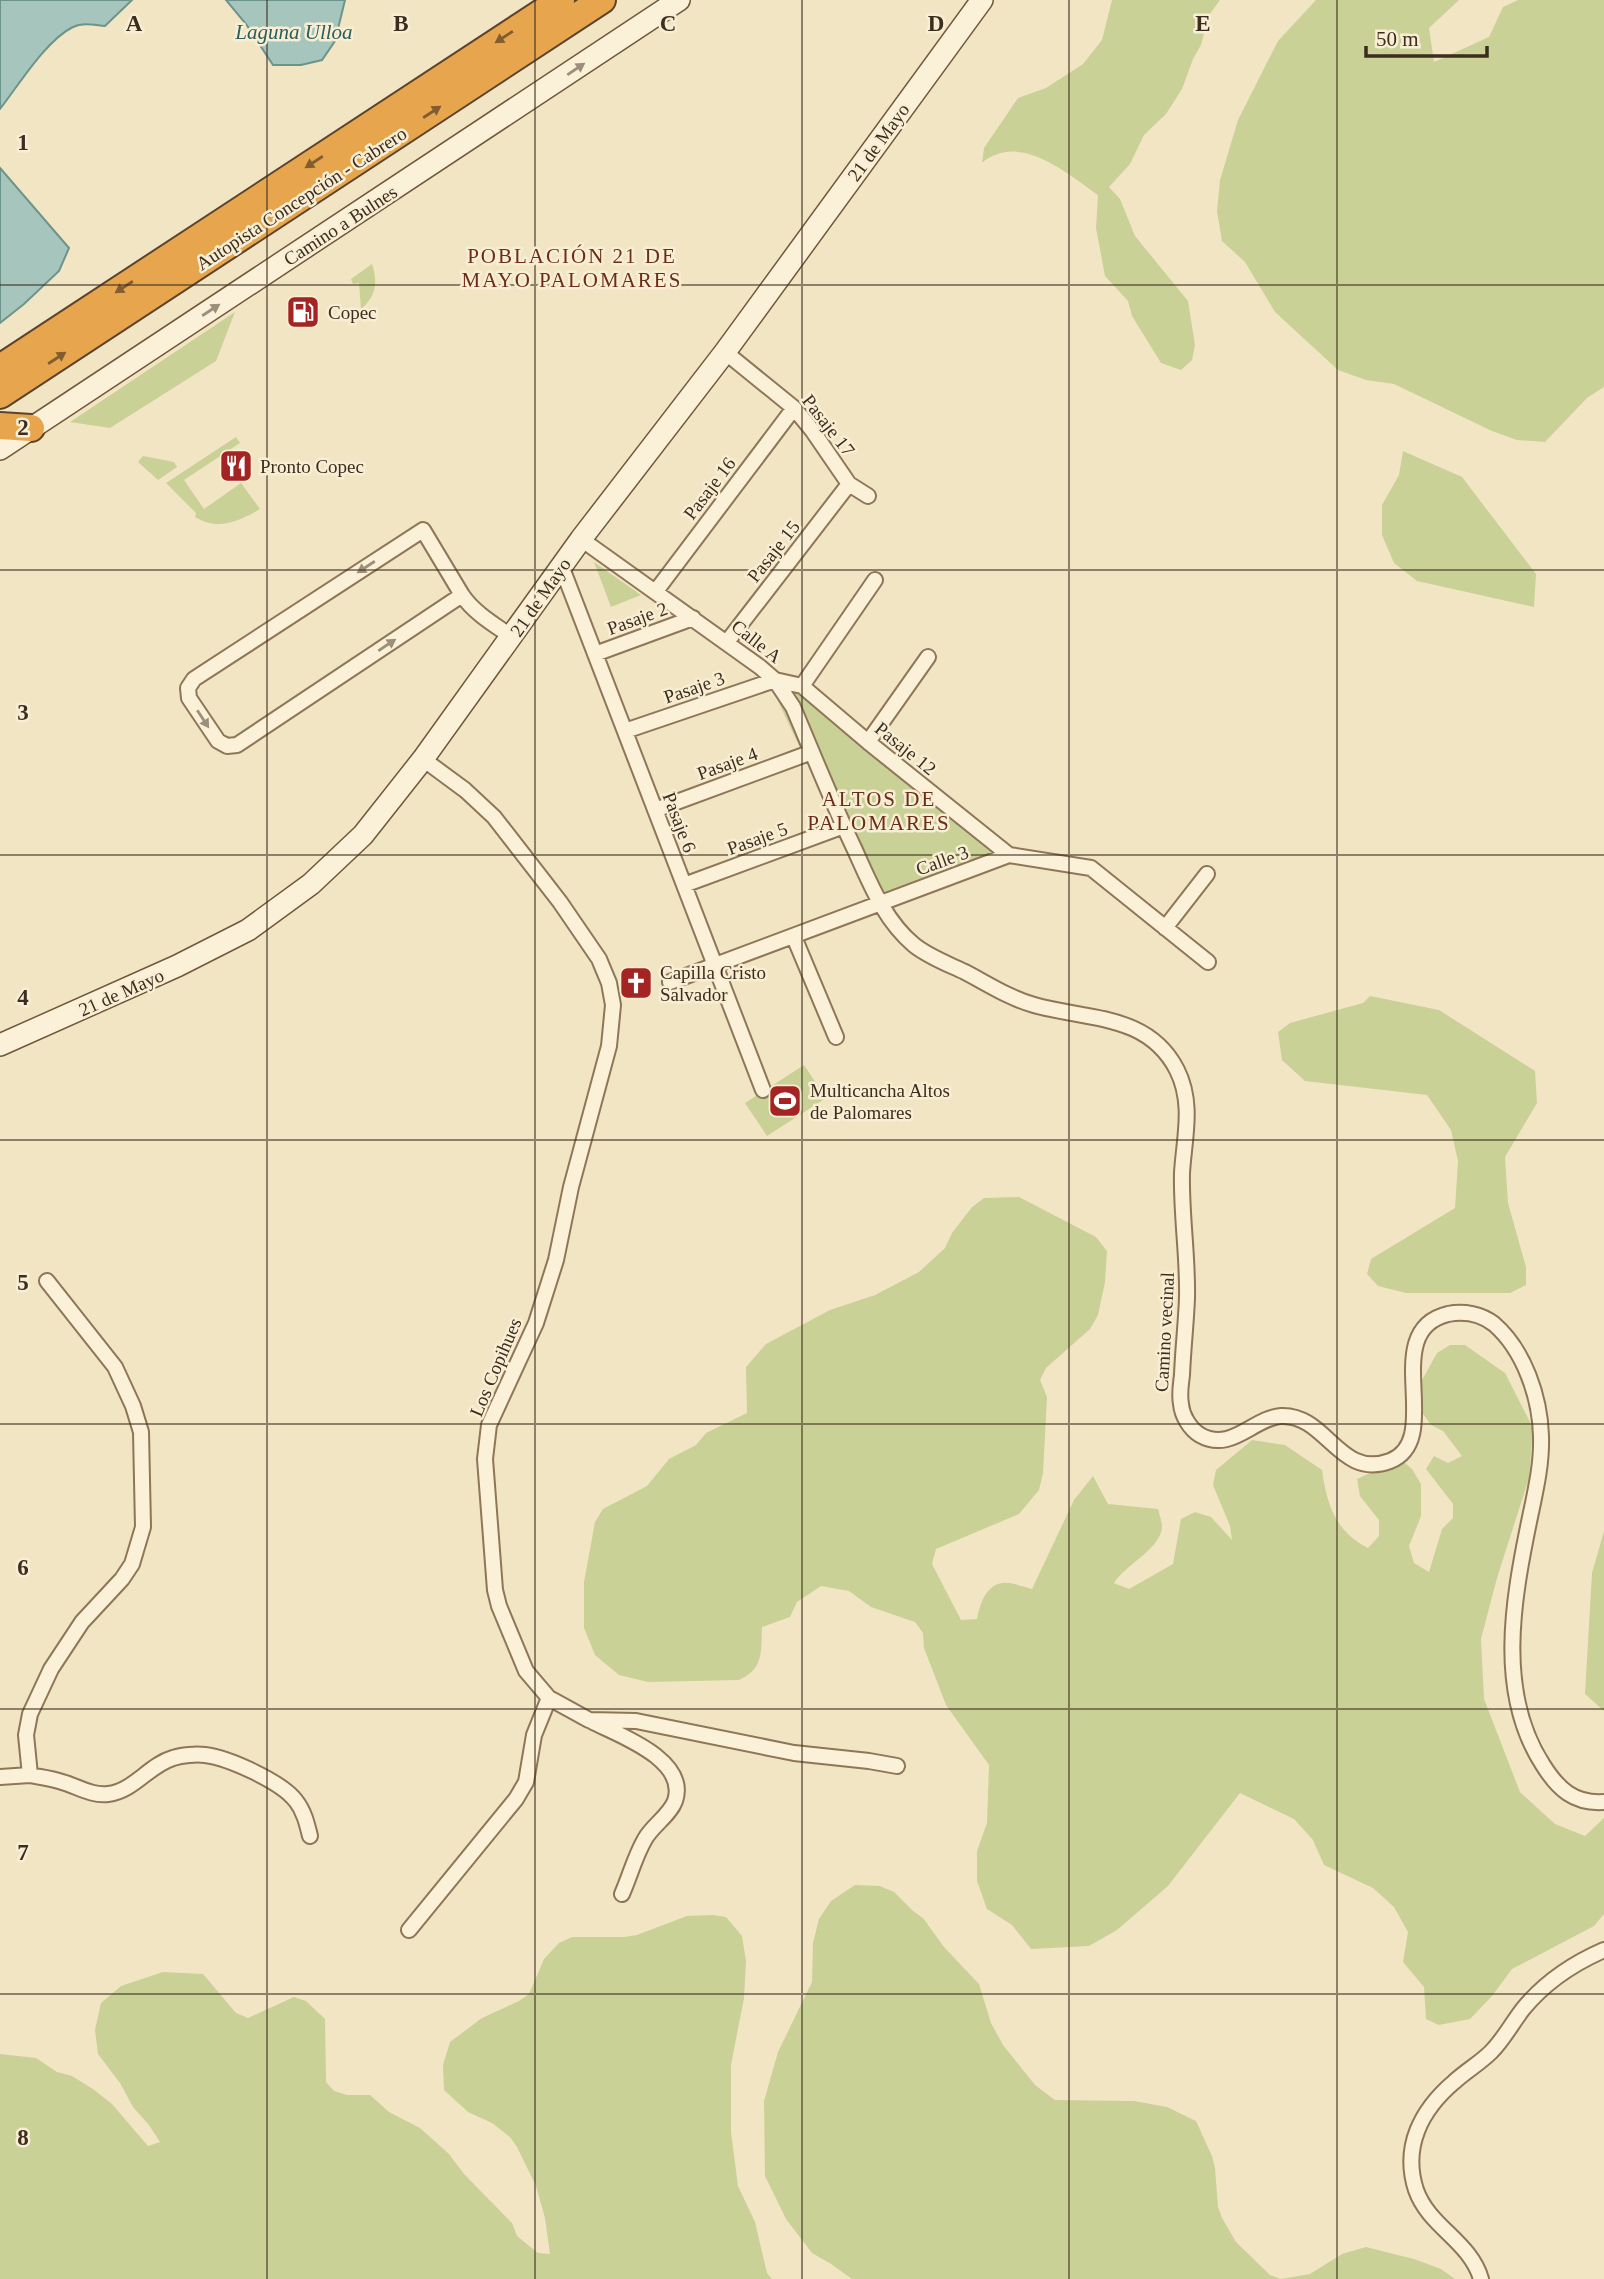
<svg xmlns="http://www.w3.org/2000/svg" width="1604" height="2279" font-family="'Times New Roman',serif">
<rect width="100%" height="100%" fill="#f2e5c4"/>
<path fill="#cad196" d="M1112 0H1220L1209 15 1201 45 1193 59 1182 89 1166 114 1144 135 1130 164 1109 187 1120 199 1135 236 1188 301 1195 345 1192 360 1181 370 1161 363 1132 316 1128 301 1105 276 1096 228 1098 195C1068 174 1019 131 982 163L984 148 1018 98 1046 88 1083 64 1102 40Z
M1316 0H1459L1429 28 1434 62 1489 37 1503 7 1518 0H1604V387L1587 398 1545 442 1517 440 1492 431 1394 384 1366 380 1338 370 1275 312 1245 262 1222 241 1217 211 1220 180 1238 120 1278 41Z
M372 264C378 282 376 297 361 309L359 283 353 284 351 279Z
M235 312 216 361 110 428 70 422Z
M236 437 240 443 184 480 204 509 241 483 260 509C238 522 218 531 195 517L196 513 166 483Z
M1403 451 1462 477 1536 574 1534 607 1417 581 1394 563 1382 535V505L1399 475Z
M143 456 174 462 177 467 158 480 138 462Z
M594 562 641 595 611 607Z
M766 676 789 685 1000 854 872 900Z
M1370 996 1439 1010 1535 1071 1537 1103 1505 1157 1508 1203 1526 1267V1285L1510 1293H1406L1378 1286 1367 1274 1371 1259 1455 1208 1458 1161 1451 1130 1427 1095 1305 1081 1282 1060 1278 1032 1290 1023 1363 1003Z
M804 1065 826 1098 767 1136 745 1103Z
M1019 1197 1096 1237 1107 1251 1105 1282 1098 1315 1090 1329 1046 1368 1040 1380 1047 1397 1043 1473 1039 1490 1019 1514 936 1549 932 1564 961 1620 977 1619C980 1605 985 1585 1003 1583 1011 1582 1024 1587 1032 1589L1074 1500 1093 1476 1108 1504 1158 1509C1159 1514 1162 1521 1162 1526 1162 1548 1126 1564 1114 1583L1129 1589 1173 1564 1181 1519 1195 1512 1211 1517 1232 1540 1230 1526 1213 1485 1216 1470 1252 1440 1285 1445 1322 1470C1327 1505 1335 1531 1368 1548L1379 1536V1520L1360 1496 1357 1479 1400 1459 1412 1469 1421 1484V1516L1409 1546 1414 1563 1429 1572 1442 1529 1453 1518V1504L1426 1469 1434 1456 1448 1463 1462 1456 1443 1431 1431 1425 1421 1411 1422 1380 1437 1353 1450 1345H1465L1505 1373 1533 1428 1529 1478 1497 1578 1481 1639 1484 1699 1520 1792 1555 1824 1585 1836 1604 1818V1914L1594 1926 1512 1969 1492 1996 1470 2019 1439 2025 1426 2019 1424 1987 1403 1962 1408 1932 1394 1907 1373 1888 1324 1865 1313 1840 1294 1819 1240 1793 1168 1886 1117 1930 1089 1946 1031 1949 1012 1925 987 1909 977 1881V1851L987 1823 989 1765 946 1705 924 1648 923 1633 915 1622 871 1607 849 1591 821 1586 797 1602 790 1617 762 1627C761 1651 764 1669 739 1680L648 1682 619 1675 595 1655 584 1628V1582L595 1522 603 1509 647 1486 669 1459 696 1445 706 1433 747 1413 746 1367 766 1344 830 1310 875 1295 919 1272 945 1248 952 1233 972 1207 984 1198Z
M1604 1531V1711L1585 1694 1592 1573Z
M855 1885 880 1886 894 1892 913 1911 923 1918 944 1947 979 1984 991 2023 1003 2045 1035 2085 1055 2100 1134 2101 1167 2107 1196 2121 1212 2156 1215 2168 1218 2207 1222 2218 1236 2242 1270 2275 1281 2279 1310 2274 1342 2254 1366 2247 1414 2259 1441 2269 1455 2279H852L831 2264 812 2253 786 2219 765 2176 764 2101 778 2052 812 1982 813 1943 819 1919 831 1901Z
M713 1915 726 1917 742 1936 746 1961 744 1998 731 2065V2132L738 2186 755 2222 767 2273 772 2279H0V2054L36 2058 57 2072 72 2076 93 2089 112 2104 148 2146 160 2142 149 2125 133 2107 120 2083 98 2054 95 2030 101 2003 121 1986 163 1972 203 1974 236 2013 248 2018 294 1997 306 2001 325 2019 326 2082 334 2091 347 2095H370L389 2112 420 2128 449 2154 464 2174 512 2223 517 2236 538 2253 550 2254 545 2218 536 2186 517 2147 510 2137 492 2123 468 2112 444 2090 443 2065 450 2042 482 2018 519 2001 529 1994 544 1959 559 1943 572 1937H624L637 1935 687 1916Z"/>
<path fill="#a6c5bc" stroke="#6c948a" stroke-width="2" d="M0 0H132L105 26C94 25 83 22 73 27 46 40 18 86 0 109Z
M226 0H345L335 41 322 60 301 65H273L246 24Z
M0 168 69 248 59 271 24 304 0 323Z"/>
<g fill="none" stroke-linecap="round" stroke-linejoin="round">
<defs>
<path id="street" d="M725 352 794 408 812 430 849 484 868 496
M581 539 760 667 775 680 793 707C813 754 832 802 854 848 870 883 884 920 914 945 929 957 948 964 965 972 988 984 1009 998 1034 1005 1086 1020 1148 1013 1177 1070 1194 1104 1184 1138 1182 1173 1181 1215 1188 1256 1187 1298 1186 1324 1183 1349 1182 1375 1181 1384 1179 1394 1181 1404 1182 1416 1190 1429 1200 1435 1231 1453 1253 1418 1281 1416 1327 1414 1339 1480 1390 1461 1446 1439 1377 1331 1448 1314 1464 1311 1481 1314 1494 1324 1524 1350 1540 1397 1541 1436 1542 1465 1535 1493 1529 1522 1513 1600 1496 1693 1543 1765 1558 1789 1574 1804 1604 1802
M562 568 763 1090
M656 591 794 408
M462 595 237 745 227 746 218 741 189 698 188 688 194 679 423 530 462 595C474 613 495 625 512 637
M727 642 849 484
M595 654 693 618
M775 680 802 686 868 742 1009 855
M802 686 875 580
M625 731 775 680
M868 742 928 657
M423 759 465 790 494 817 560 902 599 959 609 983 613 1005 609 1046 571 1187 556 1260 536 1323 489 1425 485 1459 495 1590 499 1606 526 1671 549 1698 589 1720 636 1721 794 1753 869 1761 897 1766
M655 810 812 752
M684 885 844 826
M1165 928 1207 874
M794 937 836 1037
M670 982 1009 855 1091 868 1208 962
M47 1281 115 1367 133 1406 141 1432 143 1527 132 1564 122 1579 82 1622 51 1669 30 1714 26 1735 30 1775C40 1777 51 1778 62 1782 77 1786 91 1796 108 1794 134 1791 149 1765 173 1758 182 1755 196 1754 205 1755 229 1758 282 1782 296 1801 304 1811 307 1824 310 1836
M593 1722C619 1735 689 1760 675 1801 670 1815 652 1826 645 1839 635 1856 630 1876 622 1894
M0 1777 30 1775
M409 1930 516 1799 526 1782 534 1735 549 1698
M1481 2279C1470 2241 1429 2227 1416 2190 1402 2147 1421 2110 1454 2082 1466 2071 1480 2063 1491 2052 1504 2039 1512 2023 1523 2009 1545 1982 1572 1964 1604 1950"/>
<path id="secondary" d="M0 449 679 0
M0 1045 177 966 248 930 311 884 363 835 423 759 581 539 725 352 982 0"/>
<path id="highway" d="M0 368 561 0
M0 395 602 0
M0 426 31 428"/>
</defs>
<use href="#street" stroke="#8e7658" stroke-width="18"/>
<use href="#secondary" stroke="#70573b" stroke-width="24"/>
<use href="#highway" stroke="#5c432d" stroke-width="30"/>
<use href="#street" stroke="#fbf1d8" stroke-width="14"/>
<use href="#secondary" stroke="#fbf1d8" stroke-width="21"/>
<use href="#highway" stroke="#e7a64e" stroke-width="26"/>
</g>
<defs><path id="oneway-solid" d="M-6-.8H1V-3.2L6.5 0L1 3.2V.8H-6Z" transform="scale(1.75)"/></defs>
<g fill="#815d31">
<use href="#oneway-solid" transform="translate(504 37) rotate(147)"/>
<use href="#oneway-solid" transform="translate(432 112) rotate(-33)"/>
<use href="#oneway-solid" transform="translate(314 162) rotate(147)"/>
<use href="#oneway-solid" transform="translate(124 287) rotate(147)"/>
<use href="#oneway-solid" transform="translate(57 358) rotate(-33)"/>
</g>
<g fill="#9c8f7b">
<use href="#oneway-solid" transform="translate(576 69) rotate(-34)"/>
<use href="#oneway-solid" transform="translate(211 310) rotate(-33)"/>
<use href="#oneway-solid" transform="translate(366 567) rotate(147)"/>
<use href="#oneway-solid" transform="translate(387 645) rotate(-34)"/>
<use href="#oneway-solid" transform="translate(203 719) rotate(57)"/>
</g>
<path fill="none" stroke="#3d2d1e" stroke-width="2" stroke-opacity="0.55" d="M267 0V2279M535 0V2279M802 0V2279M1069 0V2279M1337 0V2279M0 285H1604M0 570H1604M0 855H1604M0 1140H1604M0 1424H1604M0 1709H1604M0 1994H1604"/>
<defs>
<symbol id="fuel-square" viewBox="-11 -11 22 22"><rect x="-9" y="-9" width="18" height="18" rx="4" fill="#a32423" stroke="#f8eed4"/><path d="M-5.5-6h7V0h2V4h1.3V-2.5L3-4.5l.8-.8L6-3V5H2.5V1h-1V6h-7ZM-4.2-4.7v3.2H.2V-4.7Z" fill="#fff"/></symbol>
<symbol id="restaurant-square" viewBox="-11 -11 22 22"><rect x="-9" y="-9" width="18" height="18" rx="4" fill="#a32423" stroke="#f8eed4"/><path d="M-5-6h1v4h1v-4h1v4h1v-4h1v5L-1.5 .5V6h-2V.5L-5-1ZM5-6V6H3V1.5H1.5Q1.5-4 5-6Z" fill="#fff"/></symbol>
<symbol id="church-square" viewBox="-11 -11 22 22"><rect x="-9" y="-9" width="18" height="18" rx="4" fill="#a32423" stroke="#f8eed4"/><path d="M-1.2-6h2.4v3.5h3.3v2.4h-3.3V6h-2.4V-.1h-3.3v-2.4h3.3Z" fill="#fff"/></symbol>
<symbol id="stadium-square" viewBox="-11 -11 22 22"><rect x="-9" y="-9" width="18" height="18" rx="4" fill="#a32423" stroke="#f8eed4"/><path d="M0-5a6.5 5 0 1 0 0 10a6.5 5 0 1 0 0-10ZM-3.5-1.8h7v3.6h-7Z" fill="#fff"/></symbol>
</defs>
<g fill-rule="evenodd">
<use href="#fuel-square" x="284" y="293" width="38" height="38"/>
<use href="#restaurant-square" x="217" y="447" width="38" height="38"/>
<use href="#church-square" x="617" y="964" width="38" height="38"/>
<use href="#stadium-square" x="766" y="1082" width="38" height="38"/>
</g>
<g text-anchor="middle" stroke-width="5" stroke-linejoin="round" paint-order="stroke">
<g font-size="19" fill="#3d2d1e" stroke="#f8eed4">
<text transform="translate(878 142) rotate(-54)" y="7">21 de Mayo</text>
<text transform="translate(301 198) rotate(-33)" y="7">Autopista Concepción - Cabrero</text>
<text transform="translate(340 225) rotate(-33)" y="7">Camino a Bulnes</text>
<text transform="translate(829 425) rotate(52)" y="7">Pasaje 17</text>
<text transform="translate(709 488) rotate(-53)" y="7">Pasaje 16</text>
<text transform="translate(773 551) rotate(-52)" y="7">Pasaje 15</text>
<text transform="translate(540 597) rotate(-55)" y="7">21 de Mayo</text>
<text transform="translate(637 618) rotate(-20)" y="7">Pasaje 2</text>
<text transform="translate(757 641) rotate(38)" y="7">Calle A</text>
<text transform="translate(694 687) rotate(-19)" y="7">Pasaje 3</text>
<text transform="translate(906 748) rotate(39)" y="7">Pasaje 12</text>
<text transform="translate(727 763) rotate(-20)" y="7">Pasaje 4</text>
<text transform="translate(680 822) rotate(69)" y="7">Pasaje 6</text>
<text transform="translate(757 838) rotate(-20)" y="7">Pasaje 5</text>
<text transform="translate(942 860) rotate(-20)" y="7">Calle 3</text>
<text transform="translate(121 992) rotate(-24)" y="7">21 de Mayo</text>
<text transform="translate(1164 1332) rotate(-87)" y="7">Camino vecinal</text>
<text transform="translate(495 1367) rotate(-67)" y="7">Los Copihues</text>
</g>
<g font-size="19" fill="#3d2d1e" stroke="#f8eed4" text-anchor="start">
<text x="328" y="319">Copec</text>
<text x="260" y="473">Pronto Copec</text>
<text x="660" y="979">Capilla Cristo<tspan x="660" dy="22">Salvador</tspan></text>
<text x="810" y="1097">Multicancha Altos<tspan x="810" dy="22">de Palomares</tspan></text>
</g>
<g font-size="21" font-style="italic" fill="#2c5e5b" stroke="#f8eed4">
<text x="294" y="39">Laguna Ulloa</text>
</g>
<g font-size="21" letter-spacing="2" fill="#6d2c19" stroke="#f8eed4">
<text x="572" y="263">POBLACIÓN 21 DE<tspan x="572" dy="24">MAYO PALOMARES</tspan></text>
<text x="879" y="806">ALTOS DE<tspan x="879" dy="24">PALOMARES</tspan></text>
</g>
</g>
<g font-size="23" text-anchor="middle" font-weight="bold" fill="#3d2d1e" stroke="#f8eed4" stroke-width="5" stroke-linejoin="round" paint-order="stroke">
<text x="134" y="31">A</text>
<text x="401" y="31">B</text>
<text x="668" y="31">C</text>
<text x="936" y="31">D</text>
<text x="1203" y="31">E</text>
<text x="23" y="150">1</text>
<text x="23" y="435">2</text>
<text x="23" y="720">3</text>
<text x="23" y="1005">4</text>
<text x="23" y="1290">5</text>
<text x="23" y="1575">6</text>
<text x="23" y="1860">7</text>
<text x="23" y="2145">8</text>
</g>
<path d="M1366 46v10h121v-10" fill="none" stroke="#3d2d1e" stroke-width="3.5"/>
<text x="1376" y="46" font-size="21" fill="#3d2d1e" stroke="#f8eed4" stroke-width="5" paint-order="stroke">50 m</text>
</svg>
